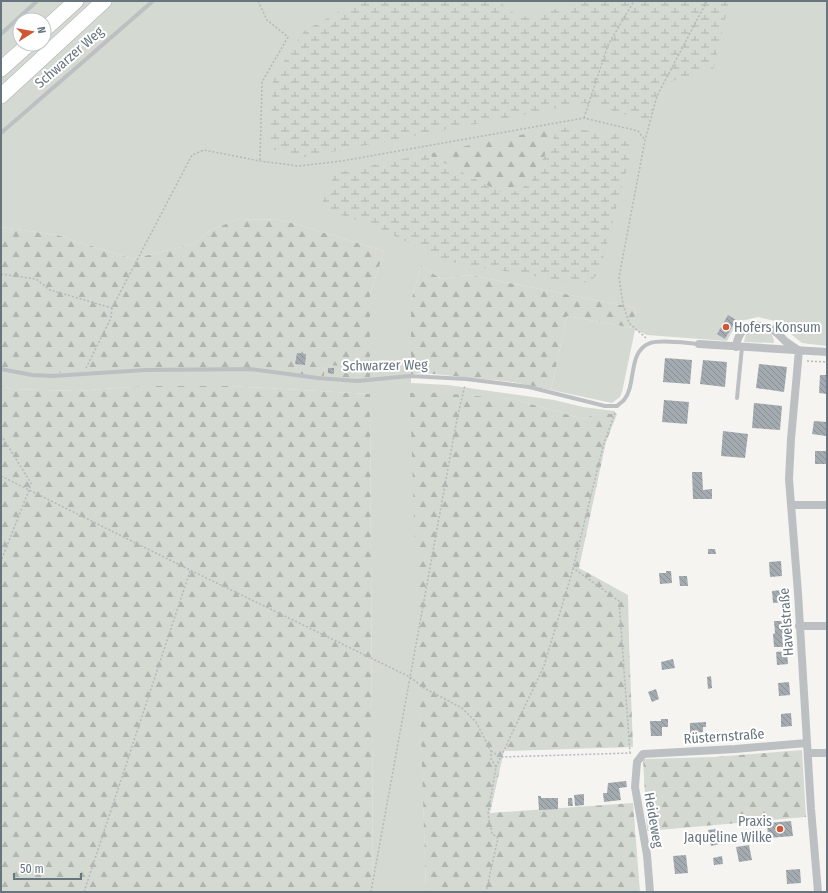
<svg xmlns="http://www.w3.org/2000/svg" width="828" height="893" font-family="'Fira Sans Condensed',sans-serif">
<defs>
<pattern id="forest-firs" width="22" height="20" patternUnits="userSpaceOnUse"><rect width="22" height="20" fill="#d4d9d1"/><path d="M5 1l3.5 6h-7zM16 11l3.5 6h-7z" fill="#b0b5af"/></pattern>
<pattern id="wetland-marsh" width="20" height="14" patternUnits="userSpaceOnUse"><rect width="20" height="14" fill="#d4d9d1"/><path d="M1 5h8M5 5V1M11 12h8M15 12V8" fill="none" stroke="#b0b5af"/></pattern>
<pattern id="building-back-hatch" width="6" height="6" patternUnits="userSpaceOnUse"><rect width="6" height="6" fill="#a4abb0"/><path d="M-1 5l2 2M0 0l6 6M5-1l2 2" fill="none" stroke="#899094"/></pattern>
</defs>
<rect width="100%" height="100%" fill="#f5f4f1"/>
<path fill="#d4d9d1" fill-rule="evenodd" d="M1 1H827V346L802 343 775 321 758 317 737 322 727 341 647 335 635 330 622 392 620 397 612 403 551 390 567 316 633 328 636 308 469 275 441 279 421 266 411 301V383L448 385 497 392 554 400 583 407 614 411 617 414H596L583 419 513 399 411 393 426 892H373L370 394 230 386H146L75 391 12 389 1 386V367L17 370 144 368 232 369 324 375 325 365 340 366V377H370V295L384 251 282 220 239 219 210 230 194 244 132 259 57 235 1 227ZM20 20H44V44H20Z
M751 330C762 330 774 329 774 343L744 342 746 333Z"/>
<path fill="url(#forest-firs)" d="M559 127 531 182 517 191 502 193 427 154Z
M239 219 282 220 384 251 370 295V377L359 378 340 377V366L325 365 324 376 232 369 144 368 71 373 17 370 1 367V227L57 235 132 259 194 244 210 230Z
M421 266 441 279 469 275 636 308 633 328 567 316 551 390 513 382 424 373 411 374V301Z
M1 386 12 389 75 391 146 386H230L370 394 373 892H1Z
M427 392 513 399 583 419 596 414H617L606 442 579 568 628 595 629 641 633 747 504 751 490 813 633 803 640 892H426L410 393Z
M802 750 806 817 647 831 643 759 715 757Z"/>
<path fill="url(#wetland-marsh)" d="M358 1H498L520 18 582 2 583 1H729L714 68 661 85 649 121 584 103 305 157 270 149 273 78 304 31Z
M559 127 630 136 633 144 600 271 592 280 580 284 445 261 375 226 320 208 335 173 427 154 502 193 517 191 531 182Z"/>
<path fill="url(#building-back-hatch)" d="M728 315 736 320 725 339 717 334Z
M297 353 306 354 305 365 295 364Z
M665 358 692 360 690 384 663 382Z
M703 360 727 362 725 387 700 384Z
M759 364 787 367 784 392 756 388Z
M328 368H334V374L328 373Z
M820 375H827V394L819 393Z
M664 400 689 402 687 424 662 422Z
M754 403 782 406 780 430 752 428Z
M814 421 827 422 826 436 812 434Z
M723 431 748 434 745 458 721 456Z
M815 451H827V464H815Z
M692 472H702L703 490 712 489V499H693Z
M708 549H715L716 554H708Z
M781 561 782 576 770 577 769 562Z
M666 571H671L672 583 660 584 659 573H666Z
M679 576H687L688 586H680Z
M782 590 783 602 773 603 772 591Z
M774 621H785L786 633H782L783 647H774L773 634 775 633Z
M787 651 788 664 777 665 776 652Z
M673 659 675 668 662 670 661 662Z
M711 676 712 688 708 689 707 677Z
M789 682 790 695 779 696 778 683Z
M656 689 659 699 652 702 648 692Z
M791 713 792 726 781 727V714Z
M661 719H668V727H662V736H651L650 721H661Z
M706 722V727H703V732L690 733V723Z
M626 781 627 787 619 788 621 800 604 802 603 793H607L608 783Z
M584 794V805L575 806 574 795Z
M538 796H541V798H558V809L539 810Z
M568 798H572L573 806H568Z
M791 821 793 836 768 838 767 823Z
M716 829 719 844 711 846 708 830Z
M749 845 752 860 739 862 736 847Z
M686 855 688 873 675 874 673 856Z
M722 856 723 864 714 865 713 858Z
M800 869 801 883 787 884 786 870Z"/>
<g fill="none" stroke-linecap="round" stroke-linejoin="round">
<defs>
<path id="highway" d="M44 30 76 1
M1 69 29 44
M1 96 104 1"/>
</defs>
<use href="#highway" stroke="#b0b3b6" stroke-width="16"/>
<path stroke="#b6b9bb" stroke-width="1.5" stroke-dasharray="2 2" stroke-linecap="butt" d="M258 1 267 20 288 37 262 82 260 161
M584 118 608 45 634 1
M1 274 36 279 50 290 112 308 192 155 204 150 260 161 298 166 342 161 584 118 638 131 645 140
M646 338 629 323 623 304 619 277 645 140 657 96 707 1
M807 361 827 362
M86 368 111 318 112 308
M615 413 604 443 573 568 619 601 630 753
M1 435 31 483 29 490 1 561
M1 476 190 570 410 677 424 688 462 708 476 722 491 751V759L496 767 488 814 492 834 498 838 486 892
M491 751 501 757 631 753
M496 767 544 666 573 569
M84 892 190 571
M371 892 457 419 465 385"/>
<path stroke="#bcc0c3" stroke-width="4" d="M1 34 37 1
M1 133 153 1
M1 369 32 375 53 376 145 370 251 369 318 378 357 381 410 376 466 379 529 387 605 406H617C619 404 622 402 624 400 637 384 627 352 650 343 662 339 685 343 699 344
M737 398 742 347"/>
<path stroke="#bcc0c3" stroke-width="8" d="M699 344 827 352
M736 347C738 332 746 323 761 326 765 326 770 327 773 330 778 333 781 337 785 341 789 344 794 347 798 350
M799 350 791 439 789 479 798 593 811 809 818 892
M791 505H827
M799 626H827
M808 753H827
M650 892 647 855 635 787 637 762 643 754 735 749 807 743"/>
<use href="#highway" stroke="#fff" stroke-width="15"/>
</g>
<g fill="#d05736" stroke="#fff" stroke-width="1.5">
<circle cx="726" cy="327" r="4"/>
<circle cx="780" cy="829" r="4"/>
</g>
<g text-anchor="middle" stroke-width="4" stroke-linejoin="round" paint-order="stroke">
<g font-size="14" fill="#67757f" stroke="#fff">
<text transform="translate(69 57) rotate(-41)" y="5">Schwarzer Weg</text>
<text transform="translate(385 365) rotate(-1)" y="5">Schwarzer Weg</text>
<text transform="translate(786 622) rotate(-94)" y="5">Havelstraße</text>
<text transform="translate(724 736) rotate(-4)" y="5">Rüsternstraße</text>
<text transform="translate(654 820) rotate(80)" y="5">Heideweg</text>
</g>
<g font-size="14" fill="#67757f" stroke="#fff" text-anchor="start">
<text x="734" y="332">Hofers Konsum</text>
<text x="772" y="826" text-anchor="end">Praxis<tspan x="772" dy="16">Jaqueline Wilke</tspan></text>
</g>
</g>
<rect width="828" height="893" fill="none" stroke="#67757f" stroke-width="4"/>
<g transform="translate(32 32) rotate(79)"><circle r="19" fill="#ffffff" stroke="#c2c8cc"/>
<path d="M0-3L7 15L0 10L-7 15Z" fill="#d05736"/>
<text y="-6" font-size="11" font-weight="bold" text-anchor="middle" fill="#67757f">N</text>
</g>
<path d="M14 873v6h67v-6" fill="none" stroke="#67757f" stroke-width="2"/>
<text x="20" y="873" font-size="12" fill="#67757f" stroke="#ffffff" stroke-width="3" paint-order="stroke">50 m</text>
</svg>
